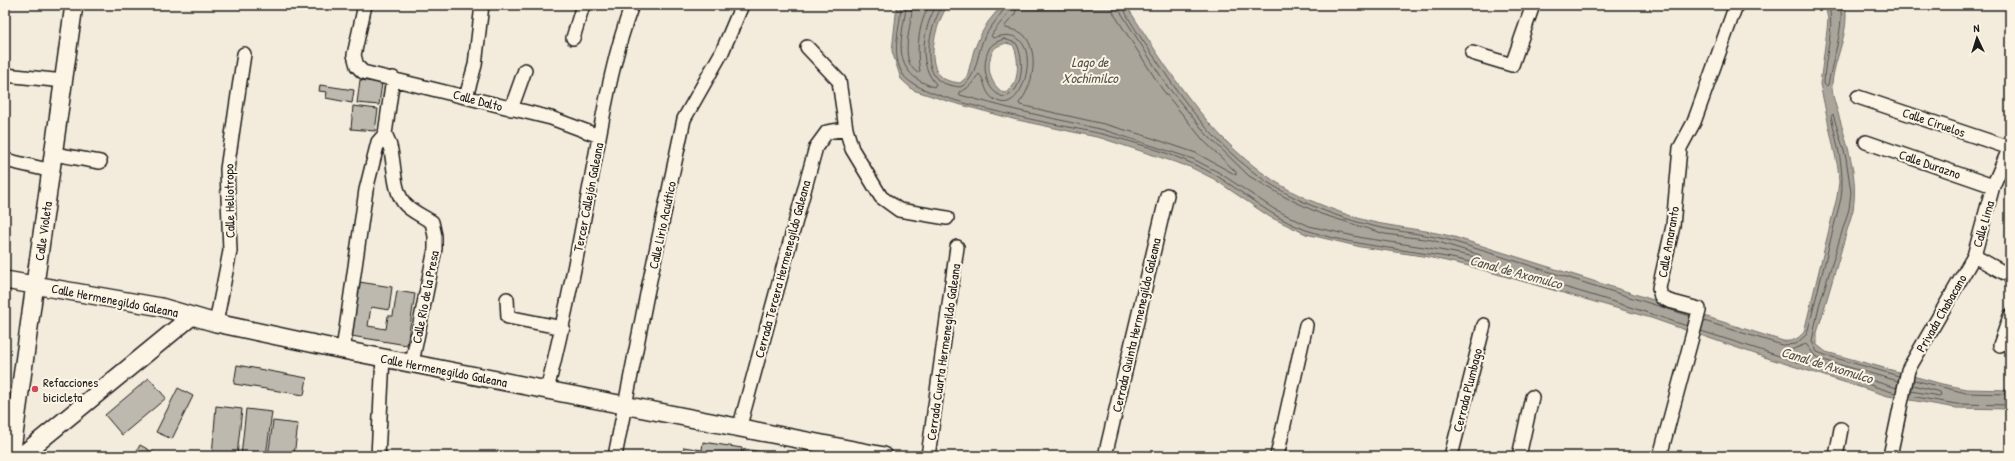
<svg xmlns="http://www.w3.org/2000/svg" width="2015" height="461" font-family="'Patrick Hand',sans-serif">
<rect width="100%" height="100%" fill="#f3ecdd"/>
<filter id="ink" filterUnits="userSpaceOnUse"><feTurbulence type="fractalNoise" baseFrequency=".025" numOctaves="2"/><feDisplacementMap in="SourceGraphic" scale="8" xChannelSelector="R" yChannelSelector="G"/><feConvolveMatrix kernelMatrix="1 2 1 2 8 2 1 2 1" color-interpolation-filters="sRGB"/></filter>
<g filter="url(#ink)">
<path fill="#aaa59b" stroke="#716e68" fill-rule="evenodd" d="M897 5H948C937 21 925 59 940 76 945 81 954 82 960 83L967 77 974 50 980 36 988 22 1002 5H1126C1178 86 1229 171 1324 206 1344 214 1367 222 1388 225 1410 229 1432 231 1454 237L1783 341C1793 342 1798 339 1804 332L1837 197 1839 182 1838 168 1820 84 1827 30 1828 19 1825 5H1845C1850 32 1835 56 1832 83 1831 95 1837 108 1840 120 1849 151 1858 177 1853 210L1817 333V345L1826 352 1942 384 1967 389 2010 390V409L1956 408 1888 396 1761 356 1651 318 1469 266 1423 256 1361 247 1306 234 1270 217 1214 179 1190 167 1101 138 1013 119 947 101 913 90 901 79 892 51ZM1006 43 1013 45C1020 58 1020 89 1004 93 990 85 985 66 993 51 995 46 1001 45 1006 43Z"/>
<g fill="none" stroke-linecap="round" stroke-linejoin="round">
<path stroke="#55534f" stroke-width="1" d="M901 5C901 28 889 54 904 76 921 101 1067 126 1102 134 1139 143 1184 157 1217 176 1246 194 1272 218 1306 230 1358 248 1416 249 1470 262 1542 279 1617 302 1687 326
M906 5C906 14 903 23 902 33 898 61 906 78 934 87L936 84C917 64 923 26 937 5
M912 5C913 24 897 60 918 73L920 71C916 51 918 22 930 5
M943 5C931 23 921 61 937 79 942 84 953 86 960 87 977 81 977 52 984 38 987 31 1005 10 1006 5
M1011 5C1010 15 996 26 991 36L993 38C1047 19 1028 111 1000 102 982 96 987 81 979 74 973 81 970 89 959 92L960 95 1016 110 1104 130 1193 159 1218 172 1274 209 1309 226 1363 238 1424 247 1481 258 1480 255 1432 240 1385 234 1321 214 1285 197 1249 176 1208 136 1167 86 1120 11 1118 5
M1017 5 1015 14 1004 27C1010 30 1019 30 1024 35 1040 53 1033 87 1019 103L1020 105 1104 124 1143 135 1196 153 1236 175V172L1203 140 1162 89 1114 14 1112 5
M1123 5C1124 16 1152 53 1159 64 1184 103 1215 143 1252 171 1287 199 1343 221 1387 229 1409 233 1431 235 1452 241L1690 316
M1829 5C1835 32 1824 57 1824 84L1826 86 1828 85C1833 56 1843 34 1841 5
M1004 39 1016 43C1025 58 1024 93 1004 97 985 92 981 65 989 49 992 43 999 41 1004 39Z
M1704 321 1782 345 1796 344 1807 334 1841 198C1845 170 1837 144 1831 116L1833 114 1846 158 1851 192 1849 209 1819 306 1812 341 1817 352 1825 355 1899 376
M1701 331 1895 393
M1914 380 1966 393 2010 394
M1897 388 1787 355 1786 352 1806 344 1815 356 1823 360 1898 381
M1911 391 1939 396 1941 395 1940 392 1913 385
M1910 396 1956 404 2010 405"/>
</g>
<path fill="#beb9ae" stroke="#1c1c1c" d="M360 80 382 83 379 105 357 103Z
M320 85 354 90 352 103 326 98 327 92 319 91Z
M353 106 378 109 375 131 351 129Z
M359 282 392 287 389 310 371 307 368 326 386 329 388 316H393L397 291 415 294 407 345 351 336Z
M237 365 307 378 304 395 234 384Z
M149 378 166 398 122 435 105 415Z
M178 388 193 396 172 439 156 432Z
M216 406 242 409 237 456H212Z
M246 409 272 412 266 456H241Z
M273 421 298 424 294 456H268Z
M703 442 742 448 741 456H682L684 447 702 450Z
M140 445 160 456H134Z
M744 449 787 456H742Z"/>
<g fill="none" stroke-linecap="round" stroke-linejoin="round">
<defs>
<path id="minor" d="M365 5 354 55 357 66 363 72 551 118 599 136
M573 38 583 5
M807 47 839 81 846 129 852 149 881 197 899 210 947 218
M1472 53 1512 65 1533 5
M5 75 64 81
M466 97 475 65 482 5
M1858 97 2010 148
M511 109 525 70
M385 134 393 78
M1866 142 1993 186
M54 154 100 162
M5 160 52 171
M1974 256 2010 276
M507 299 508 317 563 328
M216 323 230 251 227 169 244 54
M2000 345 2010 316
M343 350 366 190 378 142 385 134C397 154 390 185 404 203 410 211 423 216 432 222L435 236V249L412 363
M547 390C566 315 580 240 594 164 604 111 613 56 632 5
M739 429 816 147 827 132 846 129
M378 456 383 357
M615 456 647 294 684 119 722 52 742 5
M928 456 957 247
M1105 456 1167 195
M1277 456 1306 325
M1451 456 1484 325
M1519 456 1532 397
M1660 456 1699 311V309L1669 301 1661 297 1659 288 1673 226 1680 148 1694 122 1736 5
M1836 456 1841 429
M1890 456 1908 370 1974 256 1993 186 2010 147"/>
<path id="tertiary" d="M5 280 161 307 216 323 343 350 884 456
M11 456 74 5
M21 456 192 316"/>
</defs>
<use href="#minor" stroke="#1c1c1c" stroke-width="16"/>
<use href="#tertiary" stroke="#1c1c1c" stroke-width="20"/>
<use href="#minor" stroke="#fcf5e5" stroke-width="13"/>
<use href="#tertiary" stroke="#fcf5e5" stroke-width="17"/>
</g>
</g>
<circle fill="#d1495b" stroke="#fcf5e5" stroke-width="1.5" cx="35" cy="389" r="4"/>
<g text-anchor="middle" stroke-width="4" stroke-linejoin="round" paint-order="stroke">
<g font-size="13" fill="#1c1c1c" stroke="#fcf5e5">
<text transform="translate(478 100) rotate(15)" y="5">Calle Dalto</text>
<text transform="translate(1934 122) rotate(19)" y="5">Calle Ciruelos</text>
<text transform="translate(1930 164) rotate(19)" y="5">Calle Durazno</text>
<text transform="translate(588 197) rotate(-79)" y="5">Tercer Callejón Galeana</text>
<text transform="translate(229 201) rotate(-91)" y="5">Calle Heliotropo</text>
<text transform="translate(1983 224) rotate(-74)" y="5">Calle Lima</text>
<text transform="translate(662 225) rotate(-78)" y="5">Calle Lirio Acuático</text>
<text transform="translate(43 231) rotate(-82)" y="5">Calle Violeta</text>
<text transform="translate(1668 242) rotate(-80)" y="5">Calle Amaranto</text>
<text transform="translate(782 269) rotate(-75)" y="5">Cerrada Tercera Hermenegildo Galeana</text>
<text transform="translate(425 297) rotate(-79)" y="5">Calle Río de la Presa</text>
<text transform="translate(115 300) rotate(11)" y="5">Calle Hermenegildo Galeana</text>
<text transform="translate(1941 313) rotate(-60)" y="5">Privada Chabacano</text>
<text transform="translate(1136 325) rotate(-77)" y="5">Cerrada Quinta Hermenegildo Galeana</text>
<text transform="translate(943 352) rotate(-82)" y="5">Cerrada Cuarta Hermenegildo Galeana</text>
<text transform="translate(444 370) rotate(11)" y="5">Calle Hermenegildo Galeana</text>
<text transform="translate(1467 390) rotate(-76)" y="5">Cerrada Plumbago</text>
</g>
<g font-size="13" fill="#1c1c1c" stroke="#fcf5e5" text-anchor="start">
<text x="43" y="387">Refacciones<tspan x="43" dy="15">bicicleta</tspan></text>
</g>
<g font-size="14" font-style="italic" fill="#55534f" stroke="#fcf5e5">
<text x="1090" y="67">Lago de<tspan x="1090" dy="16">Xochimilco</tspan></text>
<text transform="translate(1516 272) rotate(15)" y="5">Canal de Axomulco</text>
<text transform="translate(1827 365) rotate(17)" y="5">Canal de Axomulco</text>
</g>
</g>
<rect width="2015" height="461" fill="none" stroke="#fcf5e5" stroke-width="20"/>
<rect x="10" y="10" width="1995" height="441" fill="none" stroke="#1c1c1c" stroke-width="1.5" filter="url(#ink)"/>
<g transform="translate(1977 38) rotate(356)" stroke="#fcf5e5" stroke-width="3" paint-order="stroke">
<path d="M0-3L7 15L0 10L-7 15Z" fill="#1c1c1c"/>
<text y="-6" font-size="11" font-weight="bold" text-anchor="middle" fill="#1c1c1c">N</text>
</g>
</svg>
